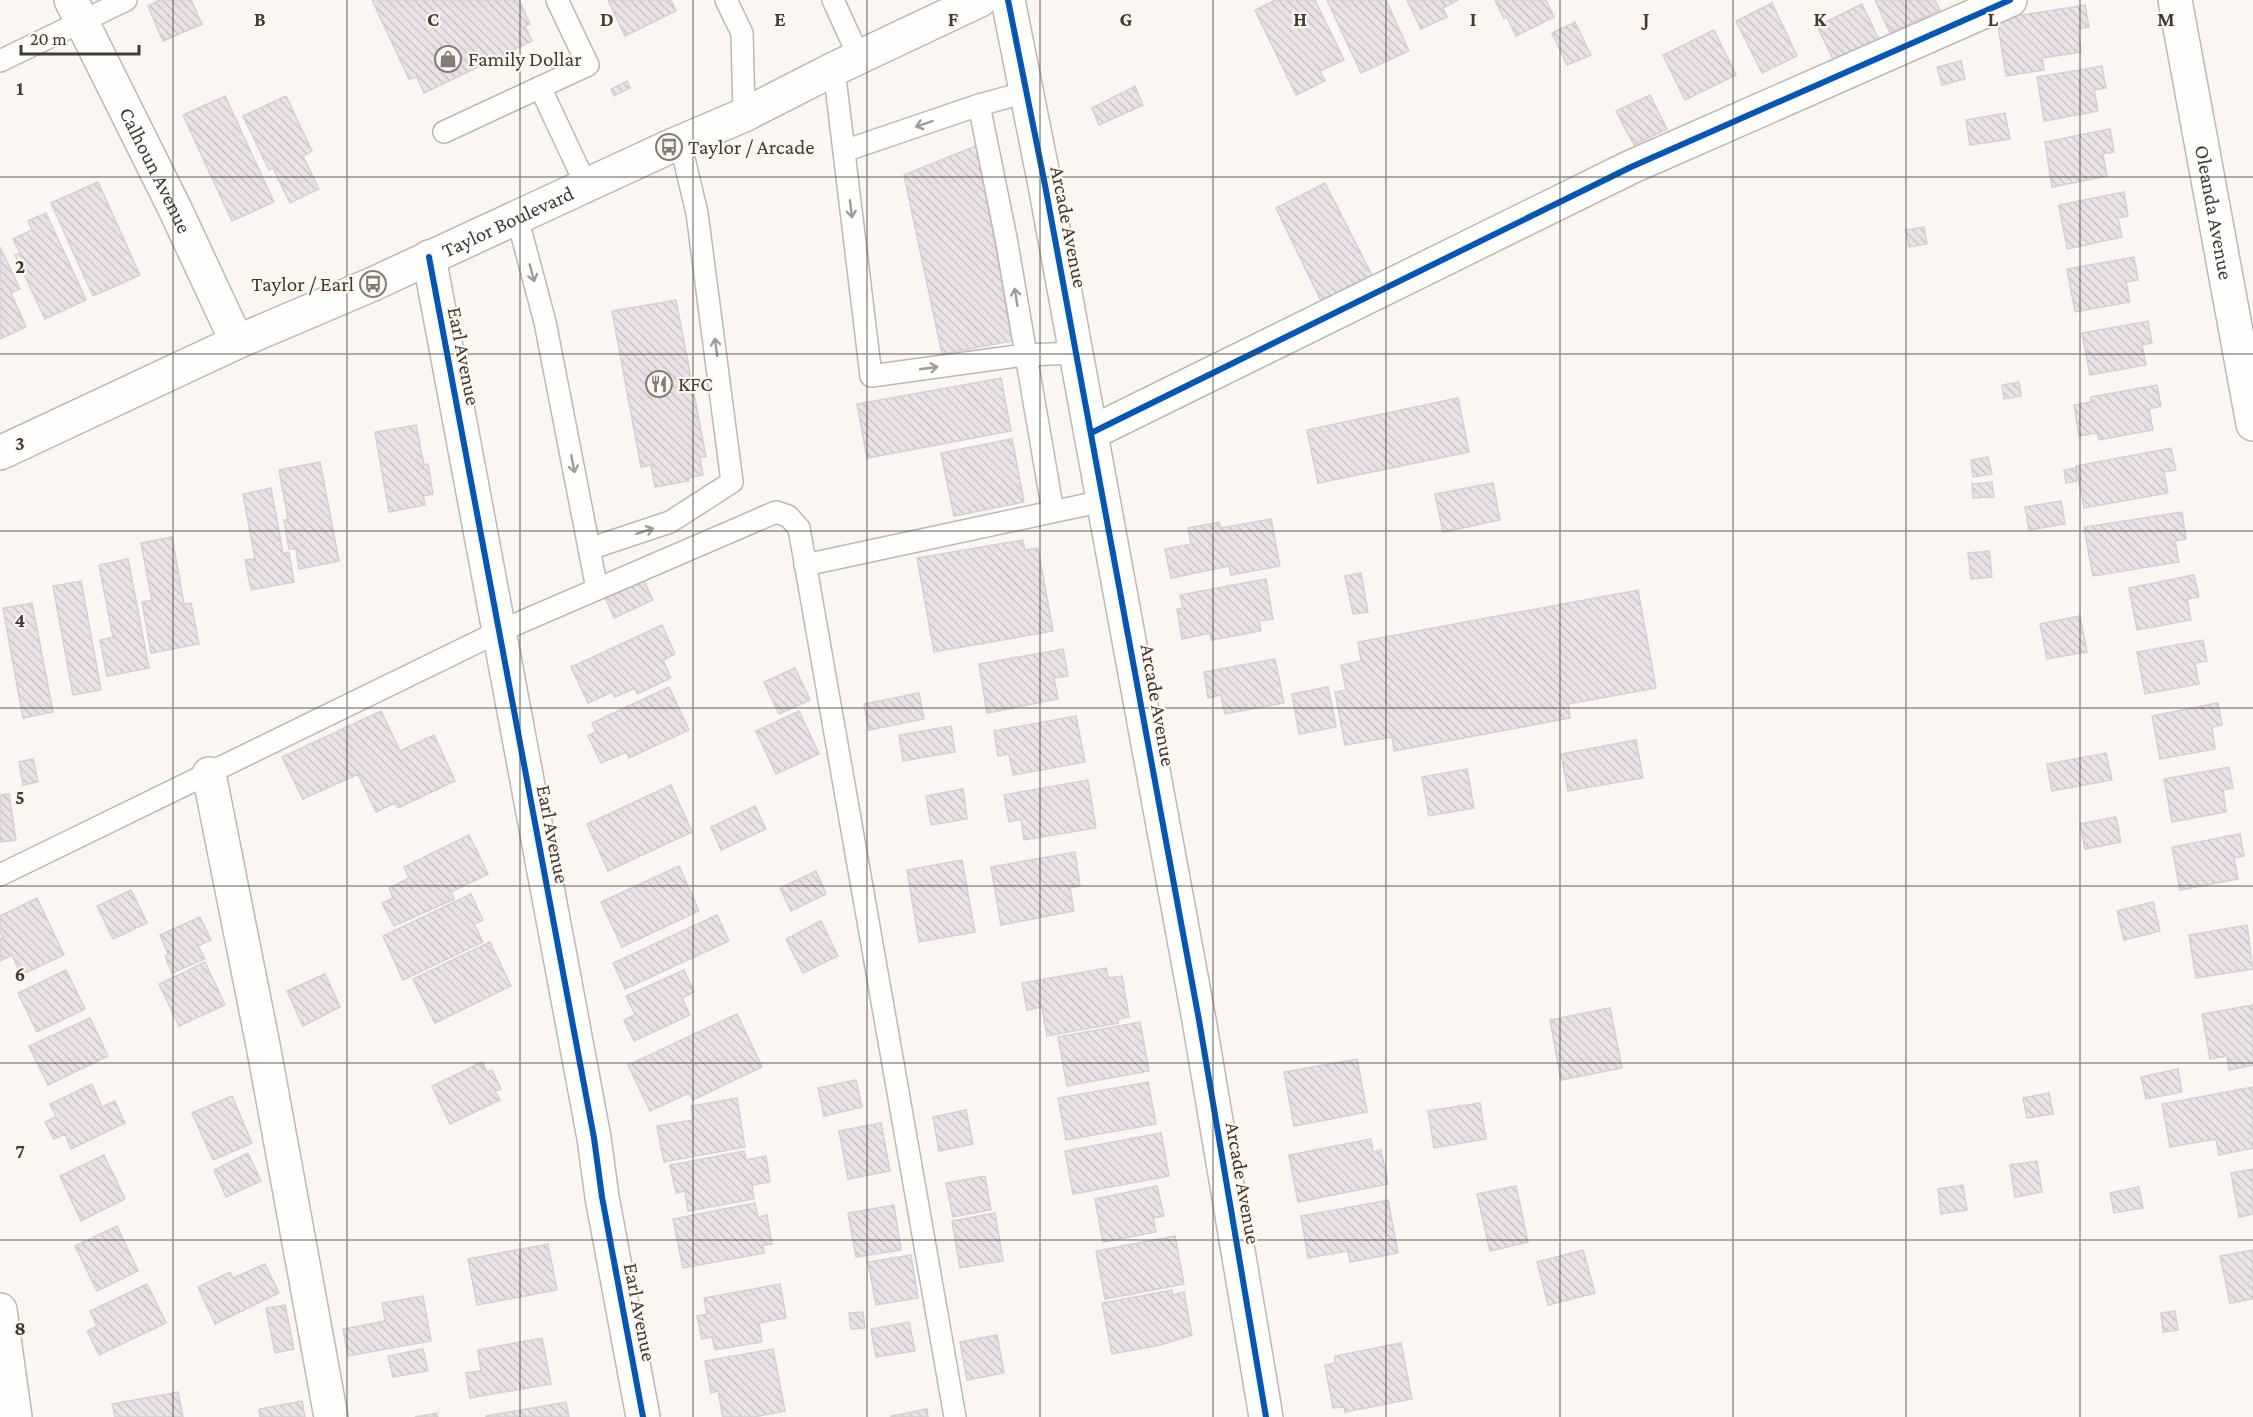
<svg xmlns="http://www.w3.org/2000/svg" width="2253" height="1417" font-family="'Crimson Pro',serif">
<defs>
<pattern id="building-back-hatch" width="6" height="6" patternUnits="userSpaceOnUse" patternTransform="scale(1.5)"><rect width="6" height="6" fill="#eae2e7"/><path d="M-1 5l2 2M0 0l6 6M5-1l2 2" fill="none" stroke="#cac3c7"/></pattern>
</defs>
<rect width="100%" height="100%" fill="#fbf6f1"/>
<path fill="url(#building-back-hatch)" stroke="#d5d1d2" stroke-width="1.5" d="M160 0H191L202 24 163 41 148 6Z
M372 0H519L530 24 525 26 532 41 424 93 417 77 409 79Z
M608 0H671L676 11 625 36Z
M1275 0H1315L1344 60 1320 71 1325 81 1296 95 1255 10Z
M1327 0H1386L1409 51 1361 73Z
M1407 0H1458L1443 8 1447 17 1421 29Z
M1495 0H1546L1554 17 1516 36 1507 17 1504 19Z
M1875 0H1935L1940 10 1890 33Z
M1772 3 1797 56 1762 73 1736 21Z
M1862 4 1879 40 1834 61 1817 26Z
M2085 5 2089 27 2078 29 2081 52 2042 58 2044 70 2006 76 1997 19Z
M1575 22 1591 55 1567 65 1552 33Z
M1714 30 1736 75 1685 100 1663 55Z
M1961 61 1965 79 1942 85 1937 67Z
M2102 66 2106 88 2094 90 2098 111 2044 121 2037 77Z
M627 81 630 88 614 96 611 89Z
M1135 86 1143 105 1099 125 1092 108Z
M1650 95 1667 129 1634 145 1616 111Z
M225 96 274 202 232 221 183 115Z
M286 96 312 151 303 156 319 189 290 203 273 168 269 170 243 116Z
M2005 113 2010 139 1970 145 1966 120Z
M2110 129 2114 152 2103 154 2107 176 2052 187 2045 142Z
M978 145 1012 341 942 354 904 175Z
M98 182 140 275 93 296 51 203Z
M1325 183 1374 279 1323 305 1276 208Z
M2124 192 2128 216 2118 218 2122 237 2067 249 2059 205Z
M46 213 86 300 45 319 15 255 20 253 13 239 32 230 28 221Z
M1924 227 1927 244 1909 247 1906 230Z
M0 247 20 289 11 293 26 327 0 339Z
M2134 257 2138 280 2126 282 2130 302 2075 312 2067 269Z
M676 300 706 457H700L703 475 688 478 689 481 655 487 651 465 641 467 612 311Z
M2148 321 2152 343 2142 345 2146 365 2090 375 2082 333Z
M1001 378 1011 431 867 458 857 404Z
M2019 382 2021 396 2004 399 2002 385Z
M2157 385 2161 406 2149 409 2153 430 2099 440 2097 433 2079 436 2074 405 2091 402V397Z
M1458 398 1469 452 1318 483 1307 430Z
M416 425 424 465 428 464 433 494 423 496 425 505 389 512 375 432Z
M1012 439 1024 502 954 516 941 453Z
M2171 448 2176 470 2164 472 2168 493 2084 508 2076 466Z
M1988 457 1992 474 1973 477 1971 460Z
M320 462 339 561 299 569 296 549H289L284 520 288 519 279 470Z
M2075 468 2077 481 2066 483 2064 470Z
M1992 482 1994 497 1973 498 1972 484Z
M1493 483 1500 520 1443 532 1435 494Z
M271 488 283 553 289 552 294 582 251 590 245 560 255 559 243 494Z
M2061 501 2065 524 2029 530 2025 507Z
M2182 512 2186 539 2175 541 2179 562 2093 576 2084 527Z
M1271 519 1280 566 1231 575 1229 566 1171 578 1165 549 1191 544 1188 528 1219 522 1221 528Z
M172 537 184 604 191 603 199 644 151 653 142 602 152 600 141 543Z
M1023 540 1025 550 1038 548 1053 631 934 652 917 558Z
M1989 551 1992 577 1971 579 1968 553Z
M128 559 149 668 107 676 100 640 113 637 99 565Z
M1361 573 1368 612 1353 614 1345 576Z
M2194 575 2199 597 2187 599 2191 620 2137 630 2129 588Z
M643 579 653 600 614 618 605 597Z
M1266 579 1273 619 1259 621 1261 631 1211 640 1210 633 1182 639 1177 609 1183 608 1180 595Z
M81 581 101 690 73 695 53 586Z
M1638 590 1656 688 1568 704 1570 718 1394 751 1392 737 1345 745 1335 692 1346 690 1341 665 1361 661 1358 642Z
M32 603 53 712 23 718 3 608Z
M2080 616 2087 652 2047 659 2040 624Z
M662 625 675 654 663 660 671 678 637 694 635 688 615 697 612 692 588 703 571 667Z
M2203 640 2207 661 2195 663 2199 684 2145 694 2137 652Z
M1063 649 1068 676 1054 678 1058 699 987 713 979 664Z
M1275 659 1284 703 1225 714 1221 695 1208 698 1204 672Z
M795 668 810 700 779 714 764 682Z
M669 687 689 730 629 758 626 752 601 763 588 736 596 732 592 723Z
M1328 687 1336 727 1299 734 1292 694Z
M919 693 924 719 869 730 864 704Z
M2218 703 2222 725 2212 727 2215 749 2160 759 2152 716Z
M381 711 400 751 434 735 455 781 398 808 395 803 376 812 358 774 303 799 282 757Z
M799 711 819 754 776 774 756 731Z
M1076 716 1085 762 1013 775 1009 754 998 756 994 731Z
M951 726 955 752 903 761 899 735Z
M1636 740 1643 778 1568 791 1561 754Z
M2106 753 2112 780 2052 791 2047 764Z
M33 759 38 782 23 785 19 762Z
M2229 767 2233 788 2223 790 2226 812 2172 822 2164 779Z
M1467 769 1474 808 1429 816 1422 777Z
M1088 780 1096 828 1024 840 1021 819 1009 822 1004 795Z
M671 785 692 832 608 871 587 824Z
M963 789 967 819 931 825 926 796Z
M9 794 16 840 0 842V795Z
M755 806 766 829 721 850 711 827Z
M2116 817 2121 842 2085 849 2080 824Z
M2240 834 2244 856 2234 858 2238 879 2180 890 2172 847Z
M469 835 488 874 451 892 454 899 394 926 382 903 393 898 389 888 409 878 404 867Z
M1075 852 1080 886 1070 888 1074 911 1001 925 991 867Z
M962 860 975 932 919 942 907 870Z
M679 866 699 911 622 947 601 902Z
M816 871 826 894 791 911 780 888Z
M131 890 147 923 113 939 97 906Z
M471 894 483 920 474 924 483 942 403 980 383 936Z
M37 898 64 955 21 975 12 955 0 961V939L3 937 0 931V916Z
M2153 902 2160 931 2124 940 2117 911Z
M717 915 729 941 625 989 613 963Z
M200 917 211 940 198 946 205 959 172 973 165 956 168 954 160 935Z
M821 921 838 956 803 973 786 939Z
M2247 925 2253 969 2196 978 2189 935Z
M490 942 511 986 435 1023 413 979Z
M205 962 225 1005 179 1026 159 984Z
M1106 968 1108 978 1122 976 1129 1017 1118 1019V1023L1047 1036 1042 1007 1027 1010 1022 983Z
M66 970 85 1009 37 1032 18 993Z
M684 970 694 992 682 998 690 1015 634 1041 624 1020 635 1015 626 996Z
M325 974 340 1007 303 1026 287 991Z
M2253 1005V1065L2229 1070 2227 1056 2210 1059 2202 1014Z
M1610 1008 1622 1068 1561 1080 1550 1020Z
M737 1014 762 1067 693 1100 689 1093 650 1111 628 1065Z
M90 1018 108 1056 48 1085 29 1046Z
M1140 1022 1149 1071 1067 1086 1058 1037Z
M1357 1059 1367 1112 1294 1126 1284 1072Z
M482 1062 487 1072 492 1070 501 1089 495 1091 500 1100 450 1124 432 1086Z
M2178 1069 2182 1092 2146 1099 2141 1077Z
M856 1080 862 1107 824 1116 818 1088Z
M1148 1082 1156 1124 1066 1140 1058 1098Z
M92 1084 102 1107 115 1101 125 1123 71 1149 65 1134 54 1139 45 1122 56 1117 50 1104Z
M2253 1087V1148L2219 1155 2216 1139 2170 1147 2162 1104Z
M2049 1093 2053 1114 2027 1118 2023 1098Z
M232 1096 252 1143 213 1160 192 1113Z
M737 1098 745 1147 664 1162 657 1126 693 1120 691 1106Z
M1480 1103 1486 1139 1434 1148 1428 1111Z
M966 1110 973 1144 939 1151 933 1117Z
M881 1123 890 1171 848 1179 839 1131Z
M1161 1133 1169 1176 1073 1194 1065 1151Z
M1371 1139 1373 1152 1381 1150 1388 1184 1298 1202 1289 1155Z
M744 1151 746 1160 766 1156 770 1182 752 1185 754 1199 688 1211 685 1191 676 1193 670 1165Z
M248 1153 261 1181 226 1197 214 1170Z
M104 1155 125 1199 81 1221 60 1176Z
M2037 1161 2042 1192 2015 1197 2010 1165Z
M2253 1169V1214L2239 1217 2231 1173Z
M985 1176 991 1210 953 1217 946 1183Z
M1963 1185 1967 1210 1941 1214 1938 1189Z
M1157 1186 1164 1216 1153 1218 1156 1232 1103 1242 1095 1199Z
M1516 1186 1528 1242 1490 1251 1477 1194Z
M2139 1187 2143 1208 2114 1213 2110 1193Z
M1388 1200 1398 1253 1350 1262 1348 1251 1308 1258 1301 1216Z
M755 1203 758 1217 767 1215 772 1244 763 1245 764 1253 683 1268 673 1219Z
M894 1205 901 1250 856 1257 848 1213Z
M995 1213 1003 1261 960 1268 952 1221Z
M117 1226 138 1271 97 1291 75 1246Z
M1175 1236 1184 1284 1105 1299 1096 1251Z
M548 1244 557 1290 477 1305 468 1259Z
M1583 1250 1595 1293 1548 1305 1537 1262Z
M2253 1250V1299L2230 1303 2220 1256Z
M911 1255 918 1298 876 1305 868 1262Z
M265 1264 279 1293 215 1324 198 1287 230 1272 233 1278Z
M147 1284 166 1323 99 1355 87 1331 97 1326 90 1311Z
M780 1284 786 1318 759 1323 762 1342 715 1350 712 1337 702 1339 697 1316 707 1314 704 1298Z
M1172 1290 1173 1295 1184 1292 1192 1335 1161 1345 1112 1354 1102 1303Z
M423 1296 431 1341 348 1356 343 1329 385 1321 382 1303Z
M285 1305 294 1349 275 1353 266 1308Z
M2175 1311 2178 1330 2163 1332 2161 1313Z
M863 1312 865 1328 851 1329 849 1313Z
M909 1322 915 1351 876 1357 871 1329Z
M997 1335 1004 1373 967 1380 960 1342Z
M542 1338 551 1384 470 1398 466 1373 481 1371 478 1350Z
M1401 1343 1412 1399 1345 1412 1344 1407 1333 1408 1325 1365 1335 1363V1356Z
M423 1349 428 1371 393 1377 388 1356Z
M773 1349 785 1411 754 1417H723L718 1391 711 1393 705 1361Z
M178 1392 183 1417H115L112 1404Z
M302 1401 305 1417H260L259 1409Z
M566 1402 569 1417H486V1416Z
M927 1409 928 1417H891V1416Z
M437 1413 438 1417H415Z"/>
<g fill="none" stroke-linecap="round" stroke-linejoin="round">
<defs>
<path id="service" d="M726 0 742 33 744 115
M833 0 859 57
M0 61 126 0
M834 69 871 376 1025 355 1076 353
M540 87 586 185
M979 105 1006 238 1053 512
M444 132 588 65 557 0
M844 151 979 105 1027 92
M517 217 545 322 597 589
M589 549 670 522 732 482 697 213 680 142
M805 565 1103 501
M0 875 498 632 776 512 788 516 799 528 955 1417"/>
<g id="minor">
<path id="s1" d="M71 0 175 209 237 342"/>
<path d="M1008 0 1045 185 1199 1020 1266 1417"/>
<path id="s2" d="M2175 0 2253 424"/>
<path d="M429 257 594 1138 602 1197 643 1417"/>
<path d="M1091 433 1631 167 2010 0"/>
<path d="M209 774 263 1045 331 1417"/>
<path d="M0 1310 15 1417"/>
</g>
<g id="primary">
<path id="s3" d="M0 453 237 342 373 284 669 147 744 115 834 69 980 0"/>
</g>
</defs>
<use href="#service" stroke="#bdb8b3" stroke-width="24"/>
<use href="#minor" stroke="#bdb8b3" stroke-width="36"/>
<use href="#primary" stroke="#bdb8b3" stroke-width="36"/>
<use href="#service" stroke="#fefefd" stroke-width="21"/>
<use href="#minor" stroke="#fefefd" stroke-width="33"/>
<use href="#primary" stroke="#fefefd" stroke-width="33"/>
<defs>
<path id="cycleway" d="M1008 0 1045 185 1199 1020 1266 1417
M429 257 594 1138 602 1197 643 1417
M1091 433 1631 167 2010 0"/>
</defs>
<use href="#cycleway" stroke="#fff7ed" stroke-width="10"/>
<use href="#cycleway" stroke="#0057b8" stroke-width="6"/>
</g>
<defs><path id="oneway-shaft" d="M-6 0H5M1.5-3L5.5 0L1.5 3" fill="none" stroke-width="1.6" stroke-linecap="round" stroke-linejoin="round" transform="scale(1.5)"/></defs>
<g stroke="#9f9c99">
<use href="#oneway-shaft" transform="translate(924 124) rotate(161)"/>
<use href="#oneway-shaft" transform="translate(851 209) rotate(83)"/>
<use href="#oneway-shaft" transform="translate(532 273) rotate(75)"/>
<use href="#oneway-shaft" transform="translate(1016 297) rotate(-99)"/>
<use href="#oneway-shaft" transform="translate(716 347) rotate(-98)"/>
<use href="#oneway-shaft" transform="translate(929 368) rotate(-8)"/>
<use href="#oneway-shaft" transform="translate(573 464) rotate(79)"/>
<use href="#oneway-shaft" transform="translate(645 531) rotate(-18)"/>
</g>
<path fill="none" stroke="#403b35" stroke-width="1.5" stroke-opacity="0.55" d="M173 0V1417M347 0V1417M520 0V1417M693 0V1417M867 0V1417M1040 0V1417M1213 0V1417M1386 0V1417M1560 0V1417M1733 0V1417M1906 0V1417M2080 0V1417M0 177H2253M0 354H2253M0 531H2253M0 708H2253M0 886H2253M0 1063H2253M0 1240H2253"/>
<defs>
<symbol id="shop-ring" viewBox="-11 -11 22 22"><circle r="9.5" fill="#fff7ed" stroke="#817c77" stroke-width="1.5"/><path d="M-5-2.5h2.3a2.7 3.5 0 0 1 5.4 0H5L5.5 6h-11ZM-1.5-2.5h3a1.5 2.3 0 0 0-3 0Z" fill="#817c77"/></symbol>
<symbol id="bus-ring" viewBox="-11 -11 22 22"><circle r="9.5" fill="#fff7ed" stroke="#817c77" stroke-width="1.5"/><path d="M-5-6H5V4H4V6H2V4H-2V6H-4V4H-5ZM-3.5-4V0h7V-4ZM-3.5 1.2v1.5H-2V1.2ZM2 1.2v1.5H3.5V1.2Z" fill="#817c77"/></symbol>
<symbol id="restaurant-ring" viewBox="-11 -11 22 22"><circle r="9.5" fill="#fff7ed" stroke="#817c77" stroke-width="1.5"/><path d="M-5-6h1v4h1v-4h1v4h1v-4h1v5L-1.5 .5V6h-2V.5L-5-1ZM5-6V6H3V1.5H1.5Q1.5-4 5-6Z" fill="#817c77"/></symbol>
</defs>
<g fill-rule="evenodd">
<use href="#shop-ring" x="433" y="44" width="30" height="30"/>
<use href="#bus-ring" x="654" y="132" width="30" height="30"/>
<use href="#bus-ring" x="358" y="269" width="30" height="30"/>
<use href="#restaurant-ring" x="644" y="369" width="30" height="30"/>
</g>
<g text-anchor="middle" stroke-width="4.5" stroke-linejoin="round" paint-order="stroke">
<g font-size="21" fill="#403b35" stroke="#fff7ed" text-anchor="start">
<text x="468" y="66">Family Dollar</text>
<text x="688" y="154">Taylor / Arcade</text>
<text x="354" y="291" text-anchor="end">Taylor / Earl</text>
<text x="678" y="391">KFC</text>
</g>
<g font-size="21" fill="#403b35" stroke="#fff7ed">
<text dy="7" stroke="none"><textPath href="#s1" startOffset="190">Calhoun Avenue</textPath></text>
<text dy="7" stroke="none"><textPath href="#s2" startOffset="216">Oleanda Avenue</textPath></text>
<text dy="7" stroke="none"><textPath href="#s3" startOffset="558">Taylor Boulevard</textPath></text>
<text transform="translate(1069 227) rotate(79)" y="7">Arcade Avenue</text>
<text transform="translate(464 356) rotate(79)" y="7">Earl Avenue</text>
<text transform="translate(1158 705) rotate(80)" y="7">Arcade Avenue</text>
<text transform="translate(553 834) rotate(79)" y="7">Earl Avenue</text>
<text transform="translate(1243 1183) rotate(80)" y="7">Arcade Avenue</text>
<text transform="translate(640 1312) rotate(79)" y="7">Earl Avenue</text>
</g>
</g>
<g font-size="20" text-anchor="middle" font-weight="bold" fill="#403b35" stroke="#fff7ed" stroke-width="4.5" stroke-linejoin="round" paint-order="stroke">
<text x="260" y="26">B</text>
<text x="433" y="26">C</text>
<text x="607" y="26">D</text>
<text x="780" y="26">E</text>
<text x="953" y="26">F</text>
<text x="1126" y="26">G</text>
<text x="1300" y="26">H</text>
<text x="1473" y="26">I</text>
<text x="1646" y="26">J</text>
<text x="1820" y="26">K</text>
<text x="1993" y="26">L</text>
<text x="2166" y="26">M</text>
<text x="20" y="95">1</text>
<text x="20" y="273">2</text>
<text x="20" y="450">3</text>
<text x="20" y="627">4</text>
<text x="20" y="804">5</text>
<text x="20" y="981">6</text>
<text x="20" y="1158">7</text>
<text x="20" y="1335">8</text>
</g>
<path d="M21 45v9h118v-9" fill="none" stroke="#403b35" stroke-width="3"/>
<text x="30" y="45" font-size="18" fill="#403b35" stroke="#fff7ed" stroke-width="4.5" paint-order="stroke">20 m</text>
</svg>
